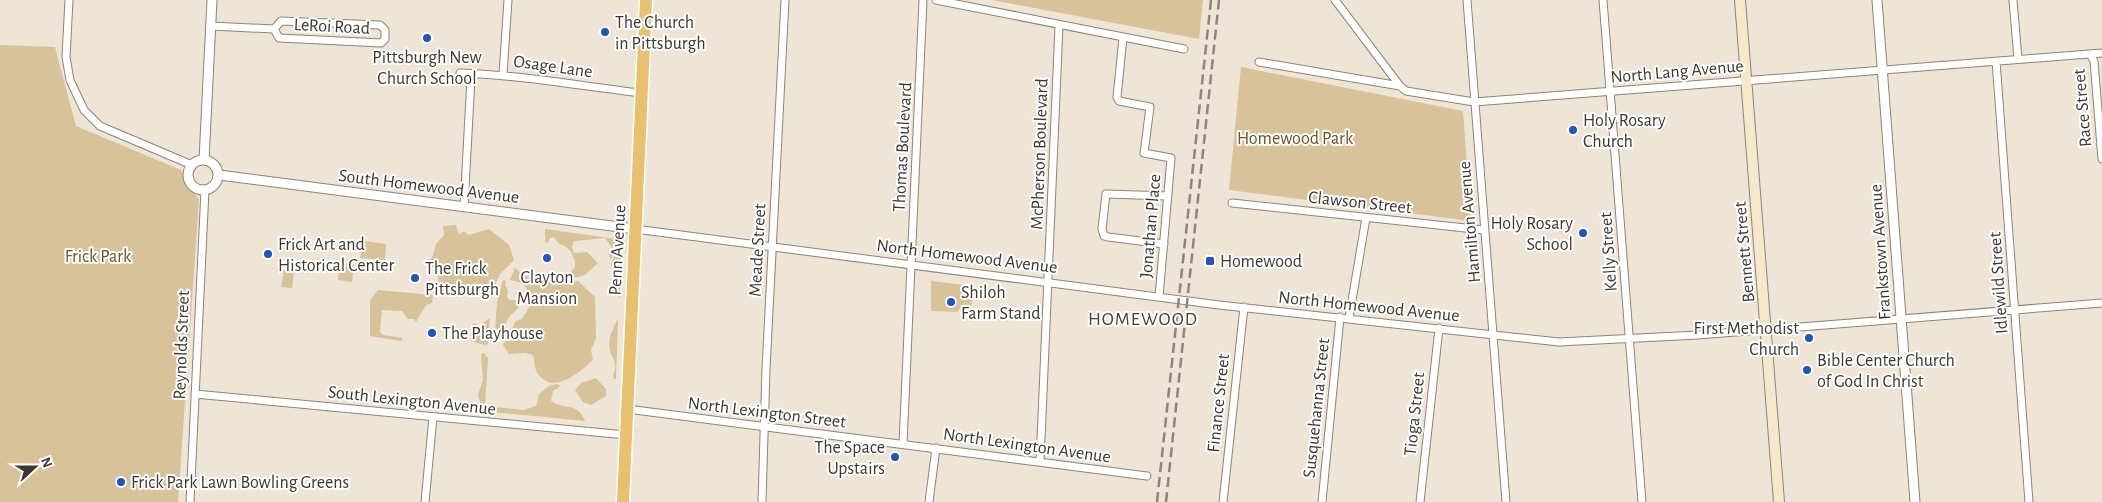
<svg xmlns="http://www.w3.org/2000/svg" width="2102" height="502" font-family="'Alegreya Sans',sans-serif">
<rect width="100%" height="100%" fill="#eee5d6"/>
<path fill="#d7c29a" d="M992 0H1203L1199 39Z
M0 45 55 47 76 126 181 170 187 186 199 199 178 502H0Z
M1241 67 1463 111 1471 221 1229 190Z
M456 225 459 235 464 231 468 235 489 229 509 245 514 260 500 274 490 296 488 290 475 288 474 295 473 288 470 284 466 294 465 288 452 286 450 293 440 292 437 270 425 262 432 258 436 244 444 235 443 226Z
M545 229 616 239 611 260 609 256 613 249 605 238 574 241 572 247 574 253 587 252 598 263 585 275 570 279 572 270 575 267V261L571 252 565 246 559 244 554 237 550 238 548 243 545 242Z
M364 241 386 244 385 260 360 258Z
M618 247 621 248 620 299 611 280 614 273 611 265Z
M343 263 354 264 352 282 338 280 339 266Z
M515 268C531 284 557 283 578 281L595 297 596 338 591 350 593 360C581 371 554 396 538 374 534 369 535 361 533 355L525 353 509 354 503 345 516 321 522 319 529 307 539 303 540 300 531 295 523 283 510 280Z
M284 270 294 271 292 288 281 287Z
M503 280 506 281 505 285 508 290 507 297 510 300H518L519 307 508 318 503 330 494 345 497 302Z
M931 281 973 286 971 309H959L958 312 931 311Z
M378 290 433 295 432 303 426 305 416 322 414 319H408L402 311 382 310 380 332 383 335 403 338 401 341 370 336V300Z
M490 318 488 344 485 345 471 341 473 324 476 323 480 336 482 324Z
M618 319 616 379H614C612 373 615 373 615 368 616 362 611 355 610 350 607 341 613 327 618 319Z
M484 353 488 358 485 405H481L478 395 483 380 481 354Z
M596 378 606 389V396L591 405 583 402 575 390 581 383Z
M557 384 561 386 553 391 551 401C565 411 577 401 585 421L493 412 495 407 523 410 536 406 539 394 549 386Z"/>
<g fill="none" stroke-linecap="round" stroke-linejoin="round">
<defs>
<path id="minor" d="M69 0 66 57 70 80 84 110 100 126 192 165
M936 0 1184 49
M1335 0 1400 86
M1467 0 1506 502
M1603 0 1642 502
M2013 0 2018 59
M211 26 274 29 279 38 381 43 385 39V30L380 25 281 21 274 29
M1123 38 1117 97 1119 101 1150 107 1144 153 1171 158 1159 297
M2090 54 2094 61 2102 159
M1996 61 2029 502
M1259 62 1400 86 1406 91 1474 102 2102 53
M460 73C521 75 581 86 641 93
M503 74 508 0
M1232 203 1484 230
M464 207 471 78
M635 229 1219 305 1559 342 1698 335 2102 303
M1164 244 1108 237 1104 236 1102 229 1106 194 1168 196
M1349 318 1366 218
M195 394 626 435
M627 409 1147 476
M903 444 923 0
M1040 462 1059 26
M190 502 205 190
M425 502 433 417
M762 502 766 369 785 0
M929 502 936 448
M1223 502 1244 307
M1322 502 1340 317
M1420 502 1439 328"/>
<path id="tertiary" d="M1877 0 1915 502
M204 160 212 0
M188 175a15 15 0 1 1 30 0a15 15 0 1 1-30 0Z
M219 175 635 229"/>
<path id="secondary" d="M1740 0 1779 502"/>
<path id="trunk" d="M623 502 646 0"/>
</defs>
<use href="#minor" stroke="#8c8477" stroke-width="9"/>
<use href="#tertiary" stroke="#8c8477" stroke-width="11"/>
<use href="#secondary" stroke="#8c8477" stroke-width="12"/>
<use href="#trunk" stroke="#fff" stroke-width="15"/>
<use href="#minor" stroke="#fff" stroke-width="7"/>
<use href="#tertiary" stroke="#fff" stroke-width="9"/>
<use href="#secondary" stroke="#f6e8ca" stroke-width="10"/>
<use href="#trunk" stroke="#e7c070" stroke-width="12"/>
<path stroke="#8b867c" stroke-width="2.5" stroke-dasharray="10 5" stroke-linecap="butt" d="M1157 502 1211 0
M1166 502 1219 0"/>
</g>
<g fill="#2154c1" stroke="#fff" stroke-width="2">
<circle cx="605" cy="32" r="5"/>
<circle cx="427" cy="38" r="5"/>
<circle cx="1573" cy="130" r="5"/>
<circle cx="1583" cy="233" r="5"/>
<circle cx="268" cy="254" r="5"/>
<circle cx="547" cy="258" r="5"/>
<rect x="1205" y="256" width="10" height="10" rx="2.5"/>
<circle cx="415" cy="278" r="5"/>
<circle cx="951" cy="302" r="5"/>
<circle cx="432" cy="333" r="5"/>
<circle cx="1809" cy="338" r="5"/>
<circle cx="1807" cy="370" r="5"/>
<circle cx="895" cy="457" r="5"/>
<circle cx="121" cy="482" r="5"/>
</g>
<g text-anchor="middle" stroke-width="4" stroke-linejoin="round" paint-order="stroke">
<g font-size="18" fill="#3b3832" stroke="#fff" text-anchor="start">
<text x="615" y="28">The Church<tspan x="615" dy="21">in Pittsburgh</tspan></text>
<text x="427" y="63" text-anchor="middle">Pittsburgh New<tspan x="427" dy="21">Church School</tspan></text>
<text x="1583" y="126">Holy Rosary<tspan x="1583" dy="21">Church</tspan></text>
<text x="1573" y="229" text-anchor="end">Holy Rosary<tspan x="1573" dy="21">School</tspan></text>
<text x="278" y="250">Frick Art and<tspan x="278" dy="21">Historical Center</tspan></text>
<text x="1220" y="267">Homewood</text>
<text x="425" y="274">The Frick<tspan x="425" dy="21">Pittsburgh</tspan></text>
<text x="547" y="283" text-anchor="middle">Clayton<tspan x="547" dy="21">Mansion</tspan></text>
<text x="961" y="298">Shiloh<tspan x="961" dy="21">Farm Stand</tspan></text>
<text x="1799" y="334" text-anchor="end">First Methodist<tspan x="1799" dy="21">Church</tspan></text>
<text x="442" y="339">The Playhouse</text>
<text x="1817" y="366">Bible Center Church<tspan x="1817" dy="21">of God In Christ</tspan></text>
<text x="885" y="453" text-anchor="end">The Space<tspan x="885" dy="21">Upstairs</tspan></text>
<text x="131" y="488">Frick Park Lawn Bowling Greens</text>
</g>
<g font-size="18" fill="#3b3832" stroke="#fff">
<text transform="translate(332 26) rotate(3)" y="6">LeRoi Road</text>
<text transform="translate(553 66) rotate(8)" y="6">Osage Lane</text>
<text transform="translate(1677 71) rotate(-5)" y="6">North Lang Avenue</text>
<text transform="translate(2082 108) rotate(-95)" y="6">Race Street</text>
<text transform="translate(902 147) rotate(-87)" y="6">Thomas Boulevard</text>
<text transform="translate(1039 154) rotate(-88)" y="6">McPherson Boulevard</text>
<text transform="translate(429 186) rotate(7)" y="6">South Homewood Avenue</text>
<text transform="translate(1360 202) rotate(6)" y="6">Clawson Street</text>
<text transform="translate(1469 222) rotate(-95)" y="6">Hamilton Avenue</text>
<text transform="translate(1150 226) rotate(-85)" y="6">Jonathan Place</text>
<text transform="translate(617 250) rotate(-87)" y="6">Penn Avenue</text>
<text transform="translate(757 250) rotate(-87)" y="6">Meade Street</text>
<text transform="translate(1608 252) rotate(-94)" y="6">Kelly Street</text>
<text transform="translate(1744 252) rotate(-95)" y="6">Bennett Street</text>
<text transform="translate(1880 252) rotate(-94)" y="6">Frankstown Avenue</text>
<text transform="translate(967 256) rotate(7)" y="6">North Homewood Avenue</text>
<text transform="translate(1998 283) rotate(-94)" y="6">Idlewild Street</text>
<text transform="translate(1369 306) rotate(6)" y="6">North Homewood Avenue</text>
<text transform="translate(181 345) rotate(-88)" y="6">Reynolds Street</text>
<text transform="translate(412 400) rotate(6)" y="6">South Lexington Avenue</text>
<text transform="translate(1218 403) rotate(-84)" y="6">Finance Street</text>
<text transform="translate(1316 408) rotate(-84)" y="6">Susquehanna Street</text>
<text transform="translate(767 412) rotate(7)" y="6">North Lexington Street</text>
<text transform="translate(1414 414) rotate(-84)" y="6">Tioga Street</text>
<text transform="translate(1027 445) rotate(8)" y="6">North Lexington Avenue</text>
</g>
<g font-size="18" fill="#695223" stroke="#fff">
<text x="1295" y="144">Homewood Park</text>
<text x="98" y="262">Frick Park</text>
</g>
<g font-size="19" letter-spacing="1" fill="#4a4337" stroke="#fff">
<text x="1143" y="325">HOMEWOOD</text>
</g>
</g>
<g transform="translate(35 467) rotate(69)" stroke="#ffffff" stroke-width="4" paint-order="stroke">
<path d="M0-4L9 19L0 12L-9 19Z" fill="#3b3832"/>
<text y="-8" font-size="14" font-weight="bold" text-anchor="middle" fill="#3b3832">N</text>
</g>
</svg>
